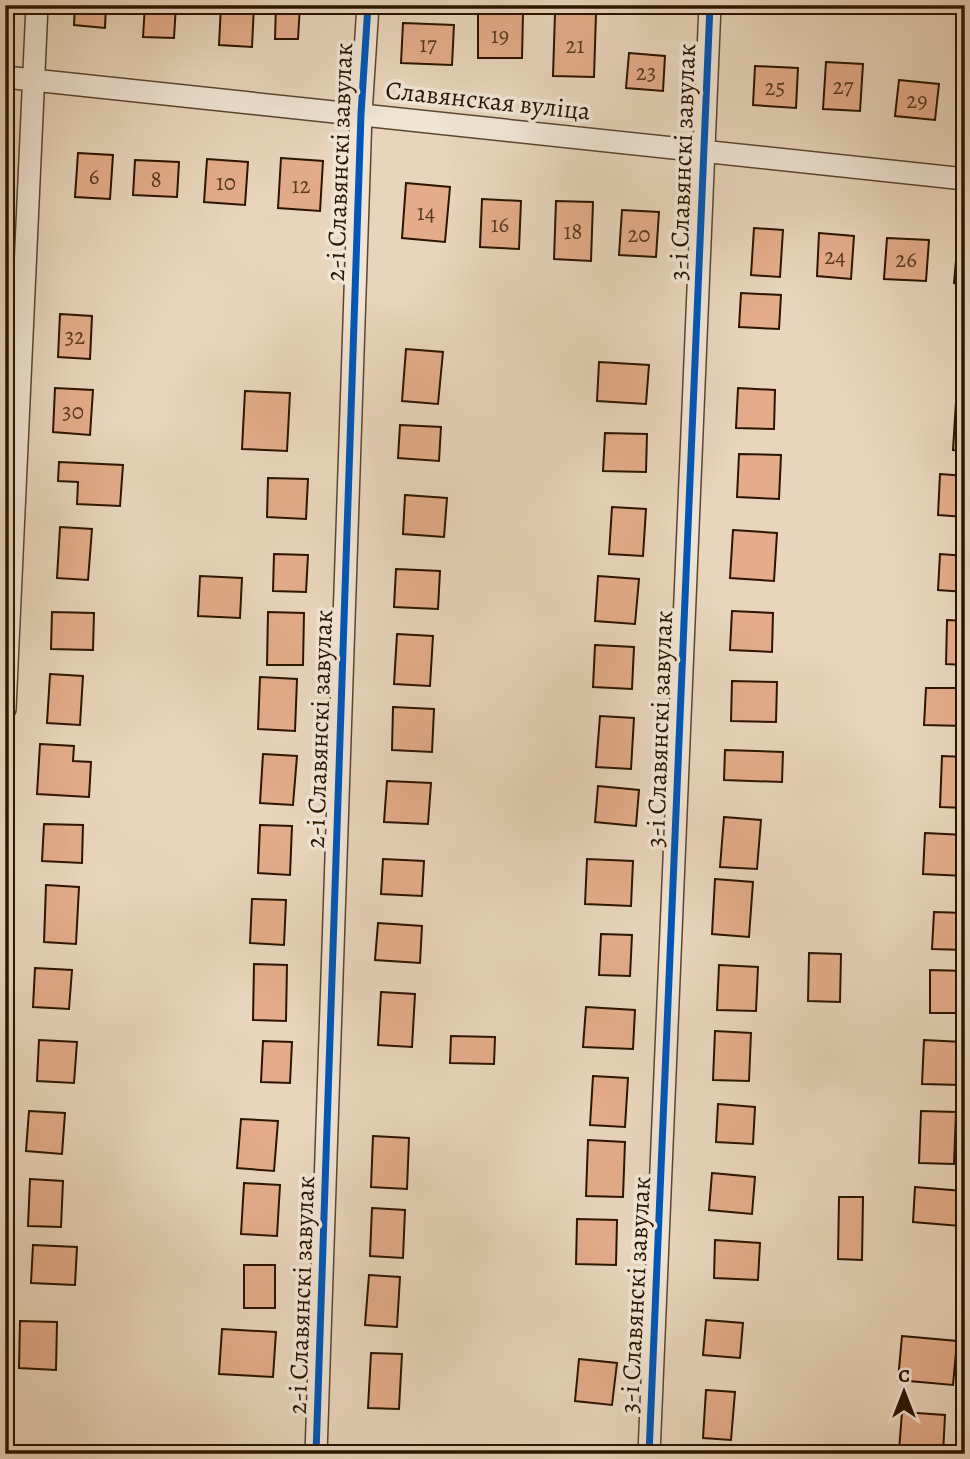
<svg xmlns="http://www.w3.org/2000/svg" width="970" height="1459" font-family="Alegreya,serif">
<rect width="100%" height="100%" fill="#e8d5bb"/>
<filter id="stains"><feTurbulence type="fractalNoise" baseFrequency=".00286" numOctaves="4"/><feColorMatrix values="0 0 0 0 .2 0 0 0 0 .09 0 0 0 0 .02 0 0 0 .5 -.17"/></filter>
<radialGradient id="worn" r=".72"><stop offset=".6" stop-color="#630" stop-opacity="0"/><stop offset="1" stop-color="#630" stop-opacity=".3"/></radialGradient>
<path fill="#e4ac8a" stroke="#2b1500" stroke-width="2" d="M75 5H106L105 28 74 25Z
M145 5H176L174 38 143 37Z
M221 5H254L252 47 219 45Z
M276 5H300L298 39H275Z
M644 5H683L682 11 644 9Z
M478 12 523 13 522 58H478Z
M555 13 596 14 594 77 553 76Z
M403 23 454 25 452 65 401 63Z
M629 53 665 56 663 91 626 88Z
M826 62 863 64 860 111 823 109Z
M755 66 798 68 796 108 753 105Z
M899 80 939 84 935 120 895 116Z
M963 90H965V127H960Z
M78 153 113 155 110 199 75 197Z
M281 158 323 161 320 211 278 208Z
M207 159 248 162 245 205 204 202Z
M135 160 179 162 177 197 133 195Z
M406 183 450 187 445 242 402 238Z
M482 199 521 201 519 249 480 247Z
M556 201 593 202 591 261 554 259Z
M622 210 659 212 656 257 619 255Z
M754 228 783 230 780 277 751 275Z
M819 233 854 236 851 279 817 276Z
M887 238 929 240 926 281 884 279Z
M958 238H965V284L954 283Z
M741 293 781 295 779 329 739 327Z
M60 314 92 316 90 359 58 357Z
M406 349 443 352 438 404 402 401Z
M599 362 649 365 646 404 597 401Z
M55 388 93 390 90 435 53 432Z
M738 388 775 390 774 429 736 428Z
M245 391 290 393 287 451 242 449Z
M956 402H965V451L953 450Z
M400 425 441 427 439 461 398 458Z
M605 433 647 434 646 472 603 471Z
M739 454 781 455 779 499 737 497Z
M59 462 123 465 120 506 77 504 78 482 58 481Z
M940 474 965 476V517L938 515Z
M268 478 308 479 306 519 267 517Z
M405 495 447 498 444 537 403 534Z
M612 507 646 509 643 556 609 554Z
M60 527 92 529 88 580 57 578Z
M733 530 777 533 774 581 730 578Z
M274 554 308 555 306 592 273 591Z
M940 554 965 556V592L938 590Z
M396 569 440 571 438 609 394 607Z
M200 576 242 578 240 618 198 616Z
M598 576 639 579 635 624 595 621Z
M732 611 773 613 772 652 730 650Z
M52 612 94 613 93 650 51 649Z
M268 612 304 613 303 665H267Z
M947 620 965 621V665L946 664Z
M397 634 433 636 430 686 394 684Z
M595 645 634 647 632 689 593 687Z
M50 674 83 676 80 725 47 723Z
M260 677 297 679 295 731 258 729Z
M732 681 777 682 776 722 731 721Z
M926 688H965V726L924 725Z
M393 707 434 709 432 752 392 750Z
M600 716 634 718 631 769 596 767Z
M40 744 74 746 73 761 91 762 89 797 37 794Z
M725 750 783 752 782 782 724 780Z
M263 754 297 756 293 805 260 803Z
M942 756 965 757V808L940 807Z
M387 781 431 783 428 824 384 822Z
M598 786 639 790 636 826 595 822Z
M724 817 761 820 757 869 720 867Z
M44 824 83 825 82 863 42 861Z
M260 825 292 826 290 875 258 873Z
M925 833 965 835V876L923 874Z
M383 859 424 861 422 896 381 894Z
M587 859 633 861 631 906 585 904Z
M715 879 753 882 749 937 712 934Z
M46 885 79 887 76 944 44 942Z
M252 899 286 900 284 945 250 943Z
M934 912 965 913V950L932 949Z
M378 923 422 926 420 963 375 960Z
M601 934 632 935 630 976 599 975Z
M809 953 841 954 840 1002 808 1001Z
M254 964 287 965 286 1021 253 1020Z
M719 965 758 967 756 1011 717 1010Z
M35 968 72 970 69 1009 33 1007Z
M930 970 965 971V1013H930Z
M381 992 415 994 412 1047 378 1045Z
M586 1007 635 1010 633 1049 583 1047Z
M715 1031 751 1033 749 1081 713 1080Z
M451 1036 495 1037 494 1064 450 1063Z
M39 1040 77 1042 74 1083 37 1081Z
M924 1040 962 1042 961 1085 922 1084Z
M263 1041 292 1042 290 1083 261 1082Z
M593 1076 628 1078 625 1127 590 1125Z
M718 1104 755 1107 753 1144 716 1142Z
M29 1111 65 1113 62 1154 26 1151Z
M921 1111 956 1112 954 1164 919 1163Z
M241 1119 278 1121 274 1171 237 1168Z
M373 1136 409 1138 407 1189 371 1187Z
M588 1140 625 1142 623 1197 586 1196Z
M712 1173 755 1177 752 1214 709 1210Z
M30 1179 63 1181 61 1227 28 1226Z
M244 1183 280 1185 277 1236 241 1234Z
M915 1187 963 1191 960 1226 913 1222Z
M839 1197H863L862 1260 838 1259Z
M372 1208 405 1210 403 1258 370 1256Z
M577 1219 617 1220 616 1265 576 1264Z
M715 1240 760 1243 758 1280 714 1278Z
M33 1245 77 1247 75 1285 31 1283Z
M244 1265H275V1308H244Z
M369 1275 400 1277 397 1327 365 1325Z
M706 1320 743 1323 740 1358 703 1355Z
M20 1321 57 1322 56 1370 19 1368Z
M222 1329 276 1332 273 1377 219 1374Z
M902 1336 957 1341 953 1385 898 1380Z
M371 1353 402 1354 399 1409 368 1408Z
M579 1359 617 1363 612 1405 575 1401Z
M706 1390 735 1392 731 1440 703 1438Z
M902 1412 945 1415 943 1454 899 1451Z"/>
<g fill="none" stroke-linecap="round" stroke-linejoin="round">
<defs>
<path id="street" d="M5 77 965 179
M5 709 37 5
M316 1454 361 114 368 5
M649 1454 710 5"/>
</defs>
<use href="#street" stroke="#5a452f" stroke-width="24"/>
<use href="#street" stroke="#f0e4d3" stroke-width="21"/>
<defs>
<path id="cycleway" d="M316 1454 361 114 368 5
M649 1454 710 5"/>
</defs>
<use href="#cycleway" stroke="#f0e4d3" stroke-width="11"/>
<use href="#cycleway" stroke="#0057b8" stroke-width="7"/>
</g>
<g text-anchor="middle" stroke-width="7" stroke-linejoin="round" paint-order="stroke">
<g font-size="23" fill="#593b22">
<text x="500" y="43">19</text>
<text x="428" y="52">17</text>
<text x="575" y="53">21</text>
<text x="646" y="80">23</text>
<text x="843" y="94">27</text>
<text x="775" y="95">25</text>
<text x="917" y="108">29</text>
<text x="94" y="184">6</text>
<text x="156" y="187">8</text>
<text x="226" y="190">10</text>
<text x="301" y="193">12</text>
<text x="426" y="220">14</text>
<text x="500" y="232">16</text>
<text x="573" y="239">18</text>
<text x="639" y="242">20</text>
<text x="835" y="264">24</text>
<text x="906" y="267">26</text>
<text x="75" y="344">32</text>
<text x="73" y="419">30</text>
</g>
<g font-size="26" fill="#2b1500" stroke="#f0e4d3">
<text transform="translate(488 100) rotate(6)" y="9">Славянская вуліца</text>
<text transform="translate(339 162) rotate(-88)" y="9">2-і Славянскі завулак</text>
<text transform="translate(682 162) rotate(-88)" y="9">3-і Славянскі завулак</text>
<text transform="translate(319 729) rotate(-88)" y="9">2-і Славянскі завулак</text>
<text transform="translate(659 729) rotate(-88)" y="9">3-і Славянскі завулак</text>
<text transform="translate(301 1295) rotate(-88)" y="9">2-і Славянскі завулак</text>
<text transform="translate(635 1295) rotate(-87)" y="9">3-і Славянскі завулак</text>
</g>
</g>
<rect width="970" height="1459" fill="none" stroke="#e8d5bb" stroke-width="28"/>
<rect x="7" y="7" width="956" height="1445" fill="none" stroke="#2b1500" stroke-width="3.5"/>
<rect x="14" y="14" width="942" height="1431" fill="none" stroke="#2b1500" stroke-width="2"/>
<g transform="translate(904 1392)" stroke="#f0e4d3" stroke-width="5" paint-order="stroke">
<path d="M0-5L12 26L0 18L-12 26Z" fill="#2b1500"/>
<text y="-10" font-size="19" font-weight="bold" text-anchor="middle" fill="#2b1500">С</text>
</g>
<rect width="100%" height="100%" filter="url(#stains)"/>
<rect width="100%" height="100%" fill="url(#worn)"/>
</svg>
